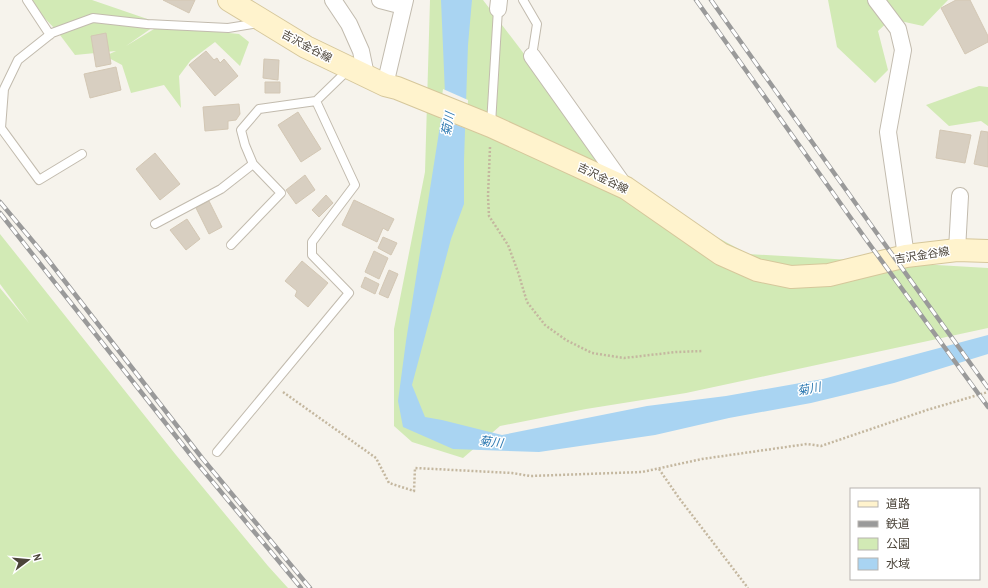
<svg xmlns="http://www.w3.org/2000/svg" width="988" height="588" font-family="'Archivo Narrow','Noto Sans JP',sans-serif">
<rect width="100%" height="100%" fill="#f6f3ec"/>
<path fill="#d2eab5" d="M27 0H92L159 23 126 46 159 26 239 34 249 42 240 66 215 42 191 60 179 76 181 108 164 85 131 93 122 65 105 56 116 51 75 55 57 31Z
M430 0H483L626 188 748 254 988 268V328L686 393 586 409 500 426 463 458 412 442 394 426V329L425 172Z
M828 0H948L923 26 891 19 878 31 888 70 875 83 837 47Z
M979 86 988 87V126L981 121 949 126 926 105Z
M0 234 176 455 268 566 288 588H0V288L29 323 0 284Z"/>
<path fill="#a9d4f2" d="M441 0H472L468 45 464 160V204L451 239 412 385 425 417 442 420 502 435 647 406 726 396 823 379 988 335V354L894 383 811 403 729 418 655 435 539 452 453 449 403 427 398 401 406 341 445 94Z"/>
<path fill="#f6f3ec" d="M443 89 468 100 467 129 439 118Z"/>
<path fill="#d8cfc1" stroke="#d3c7b4" d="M163 0H195L189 13Z
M956 0H970L988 36V42L965 54 941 8Z
M106 33 111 64 96 67 91 36Z
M206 51 214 60 217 58 220 63 224 59 238 76 215 96 189 65Z
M264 59 279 60 278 80 263 78Z
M116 67 121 90 90 98 84 74Z
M265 82H280V93H265Z
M239 104 240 114 236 120 228 121V129L205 131 203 107Z
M298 112 321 149 301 162 278 125Z
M940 130 971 135 965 163 936 158Z
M981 131 988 132V167L974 164Z
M155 153 180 184 160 200 136 169Z
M305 175 315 190 296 204 286 190Z
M326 195 333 203 319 217 312 210Z
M354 200 394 219 388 231 383 228 377 242 342 225Z
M209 201 222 227 209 234 196 208Z
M187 219 200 239 186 250 170 230Z
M383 237 397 243 391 255 378 248Z
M374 251 388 258 379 279 365 272Z
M302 261 328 283 308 307 295 296 297 291 285 281Z
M389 270 398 274 388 298 379 294Z
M365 277 379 284 375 294 361 287Z"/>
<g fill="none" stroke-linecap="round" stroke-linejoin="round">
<defs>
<path id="service" d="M27 0 50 35
M523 0 537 24 532 56
M491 124 498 9
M82 154 39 180 1 128 4 89 18 60 52 33 93 18 147 24 228 28 259 23
M155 224 221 189 253 164 245 145 241 130 259 109 316 101
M231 245 281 193 253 164
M217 452 349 293 312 255V242L355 185 316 101 348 70"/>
<path id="minor" d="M333 0 349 24 361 51 366 75
M380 0 403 6
M876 0 898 29 903 50 888 132 906 256
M498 9 499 0
M532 56 625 187
M385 85 405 0
M957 250 960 196"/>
<path id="secondary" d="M229 0 306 47 385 85 397 88 491 126 626 188 721 254 757 270 791 277 829 275 906 256 957 250 988 251"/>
</defs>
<use href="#service" stroke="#c2bbae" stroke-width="10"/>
<use href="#minor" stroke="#c2bbae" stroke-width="18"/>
<use href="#secondary" stroke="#d6c79b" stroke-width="24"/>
<path stroke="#c4b79f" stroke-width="2.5" stroke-dasharray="2 2" stroke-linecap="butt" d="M490 147 488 196 489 216 508 245 518 272 527 302 545 325 566 340 592 353 624 358 676 352 703 351
M283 392 376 458 389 483 414 491 415 468 512 473 530 476 642 472 702 459 807 444 821 446 927 410 988 392
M659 469 679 498 748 588"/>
<use href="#service" stroke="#fff" stroke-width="8"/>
<use href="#minor" stroke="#fff" stroke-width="16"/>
<use href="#secondary" stroke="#fff3cd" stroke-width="22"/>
<defs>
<path id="rail" d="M696 0 865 238 988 407
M711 0 876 232 988 388
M0 202 46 257 202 458 310 588
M0 213 197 463 301 588"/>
</defs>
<use href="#rail" stroke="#9a9a9a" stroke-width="4.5"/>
<use href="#rail" stroke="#fff" stroke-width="3" stroke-dasharray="9" stroke-linecap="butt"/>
</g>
<g text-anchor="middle" stroke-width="3" stroke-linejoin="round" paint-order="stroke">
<g font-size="11" fill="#4b4439" stroke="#fff">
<text transform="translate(307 46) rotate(28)" y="4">吉沢金谷線</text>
<text transform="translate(603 178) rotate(26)" y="4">吉沢金谷線</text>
<text transform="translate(922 255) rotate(-9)" y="4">吉沢金谷線</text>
</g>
<g font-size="12" font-style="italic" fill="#2e7ab2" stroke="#fff">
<text transform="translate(448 124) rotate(-80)" y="4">菊川</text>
<text transform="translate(809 389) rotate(-11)" y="4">菊川</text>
<text transform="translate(491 442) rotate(7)" y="4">菊川</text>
</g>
</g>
<rect x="850" y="488" width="130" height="92" fill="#ffffff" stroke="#b7b4b0"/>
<rect x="858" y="501" width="20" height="6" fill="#fff3cd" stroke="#b7b4b0"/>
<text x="886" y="508" font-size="12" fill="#4b4439">道路</text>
<rect x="858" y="521" width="20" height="6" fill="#9a9a9a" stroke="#b7b4b0"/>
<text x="886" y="528" font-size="12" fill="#4b4439">鉄道</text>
<rect x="858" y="538" width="20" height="12" fill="#d2eab5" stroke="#b7b4b0"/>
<text x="886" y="548" font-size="12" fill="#4b4439">公園</text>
<rect x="858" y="558" width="20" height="12" fill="#a9d4f2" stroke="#b7b4b0"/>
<text x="886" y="568" font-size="12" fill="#4b4439">水域</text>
<g transform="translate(28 560) rotate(74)" stroke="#ffffff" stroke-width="3" paint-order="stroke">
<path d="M0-3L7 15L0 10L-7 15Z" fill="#4b4439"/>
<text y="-6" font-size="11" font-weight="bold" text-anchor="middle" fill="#4b4439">N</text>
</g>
</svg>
